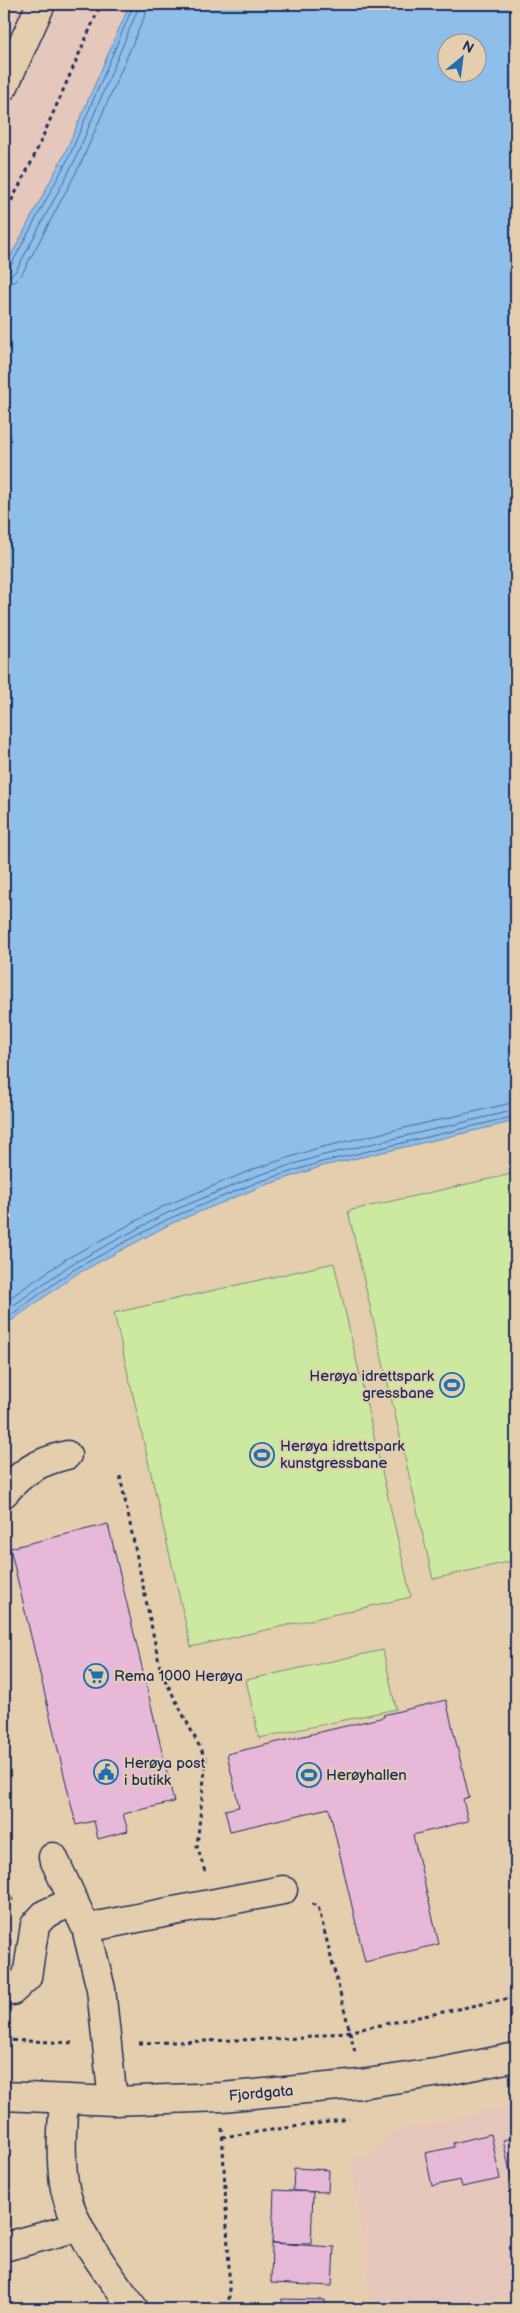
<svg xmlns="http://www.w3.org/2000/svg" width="520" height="2313" font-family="'Balsamiq Sans',sans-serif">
<rect width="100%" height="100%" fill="#e5ceae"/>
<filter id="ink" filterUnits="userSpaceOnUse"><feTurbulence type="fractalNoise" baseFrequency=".02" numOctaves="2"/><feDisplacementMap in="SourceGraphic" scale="10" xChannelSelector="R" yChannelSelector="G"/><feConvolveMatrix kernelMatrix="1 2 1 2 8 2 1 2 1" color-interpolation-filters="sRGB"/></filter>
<g filter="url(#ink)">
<path fill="#e6c7bb" d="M4 4H130L64 155 4 269Z
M516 2104V2295L449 2309H373L351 2159 369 2156 391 2132Z"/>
<path fill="#cde89f" stroke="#748c7e" d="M516 1173V1560L433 1579 348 1211Z
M334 1263 411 1597 191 1647 114 1313Z
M383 1650 396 1709 259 1738 246 1680Z"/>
<path fill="#8ebeea" stroke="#6085b2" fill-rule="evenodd" d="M130 4H516V1121L323 1166 260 1187 170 1224 75 1275 4 1326V269L64 155ZM448 42H478V72H448Z"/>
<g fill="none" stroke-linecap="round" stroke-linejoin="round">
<path stroke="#496896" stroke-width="1" d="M4 270 10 267 69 157 134 4
M4 277 10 276 16 271 75 160 140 4
M4 284 14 282 22 274 81 163 146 13 148 4
M4 1302 66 1259 162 1207 254 1169 318 1148 516 1102
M4 1312 70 1265 165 1214 256 1176 320 1156 516 1110
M4 1320 73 1270 168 1219 258 1182 322 1162 516 1116"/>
</g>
<path fill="#e8b8d9" stroke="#1b2f5e" d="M108 1524 174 1802 123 1814 128 1831 98 1839 94 1821 76 1825 10 1548Z
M446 1700 469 1797 463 1799 468 1821 413 1835 439 1944 365 1962 329 1808 230 1831 225 1810 239 1807 227 1754 384 1717 383 1715Z
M4 1939H11L10 1971 4 1970Z
M491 2134 500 2179 462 2187 460 2180 432 2186 425 2153 454 2147 453 2143Z
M516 2137V2185L513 2186 503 2140Z
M294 2168 329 2170 328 2192 293 2191Z
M274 2190 313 2192 311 2244 272 2243Z
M272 2243 334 2247 332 2286 271 2283Z
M282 2299 325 2300V2309H282Z"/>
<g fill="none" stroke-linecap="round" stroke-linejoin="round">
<defs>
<path id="minor" d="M4 86 41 4
M4 1493C23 1471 38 1462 67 1455
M53 1857 86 1928 101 1989 113 2101
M86 1928 283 1890
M4 1991H12L27 1977 35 1925 45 1914 74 1901
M4 2096 113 2101 222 2097 360 2084 441 2072 516 2057
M64 2099C62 2127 60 2155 64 2183 71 2228 108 2273 134 2309
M4 2247 78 2227"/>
</defs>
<use href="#minor" stroke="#1b2f5e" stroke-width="31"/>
<path stroke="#1b2f5e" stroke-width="3" stroke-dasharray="4 4" stroke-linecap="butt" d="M4 215 32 161 101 4
M120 1476 161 1672 206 1759 197 1846 205 1872
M4 1901 13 1899
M312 1904 318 1906 355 2052
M4 2040 76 2043
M139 2043 304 2038 351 2031 516 1997
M222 2128 229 2267V2309
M222 2137 349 2119"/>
<use href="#minor" stroke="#e5ceae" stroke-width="28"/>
</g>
</g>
<defs>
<symbol id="stadium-ring" viewBox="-11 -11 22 22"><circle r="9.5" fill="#e5ceae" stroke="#1f6fb2" stroke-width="1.5"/><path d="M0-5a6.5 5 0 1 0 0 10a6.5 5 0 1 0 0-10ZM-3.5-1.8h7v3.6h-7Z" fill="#1f6fb2"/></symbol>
<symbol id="supermarket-ring" viewBox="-11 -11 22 22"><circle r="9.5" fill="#e5ceae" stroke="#1f6fb2" stroke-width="1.5"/><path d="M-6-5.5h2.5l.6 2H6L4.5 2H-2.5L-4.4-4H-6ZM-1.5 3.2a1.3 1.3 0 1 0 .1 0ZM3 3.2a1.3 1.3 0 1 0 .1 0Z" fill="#1f6fb2"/></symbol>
<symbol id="civic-ring" viewBox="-11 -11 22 22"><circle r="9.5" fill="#e5ceae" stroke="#1f6fb2" stroke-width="1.5"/><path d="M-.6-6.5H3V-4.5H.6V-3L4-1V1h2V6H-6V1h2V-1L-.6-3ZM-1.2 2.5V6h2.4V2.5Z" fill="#1f6fb2"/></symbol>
</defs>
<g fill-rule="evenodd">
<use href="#stadium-ring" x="438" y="1371" width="28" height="28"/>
<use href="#stadium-ring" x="248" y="1441" width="28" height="28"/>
<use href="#supermarket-ring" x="82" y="1662" width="28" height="28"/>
<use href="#civic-ring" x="92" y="1758" width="28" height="28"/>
<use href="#stadium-ring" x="295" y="1761" width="28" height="28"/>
</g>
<g text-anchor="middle" stroke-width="4" stroke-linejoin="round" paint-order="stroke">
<g font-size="15" fill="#1b2f5e" stroke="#e5ceae" text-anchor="start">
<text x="434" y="1381" text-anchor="end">Herøya idrettspark<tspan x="434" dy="17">gressbane</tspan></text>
<text x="280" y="1451">Herøya idrettspark<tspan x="280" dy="17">kunstgressbane</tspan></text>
<text x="114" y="1681">Rema 1000 Herøya</text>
<text x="124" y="1768">Herøya post<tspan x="124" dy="17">i butikk</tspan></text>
<text x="326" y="1780">Herøyhallen</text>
</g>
<g font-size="15" fill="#1b2f5e" stroke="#e5ceae">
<text transform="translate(261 2093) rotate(-5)" y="5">Fjordgata</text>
</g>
</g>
<rect width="520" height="2313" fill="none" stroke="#e5ceae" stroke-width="20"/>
<rect x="10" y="10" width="500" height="2293" fill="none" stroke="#1b2f5e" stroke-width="2" filter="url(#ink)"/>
<g transform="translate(462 58) rotate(29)"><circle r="24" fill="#e5ceae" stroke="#948e8e"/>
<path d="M0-4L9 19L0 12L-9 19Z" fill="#1f6fb2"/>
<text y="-8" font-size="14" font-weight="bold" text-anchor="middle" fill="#1b2f5e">N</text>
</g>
</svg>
